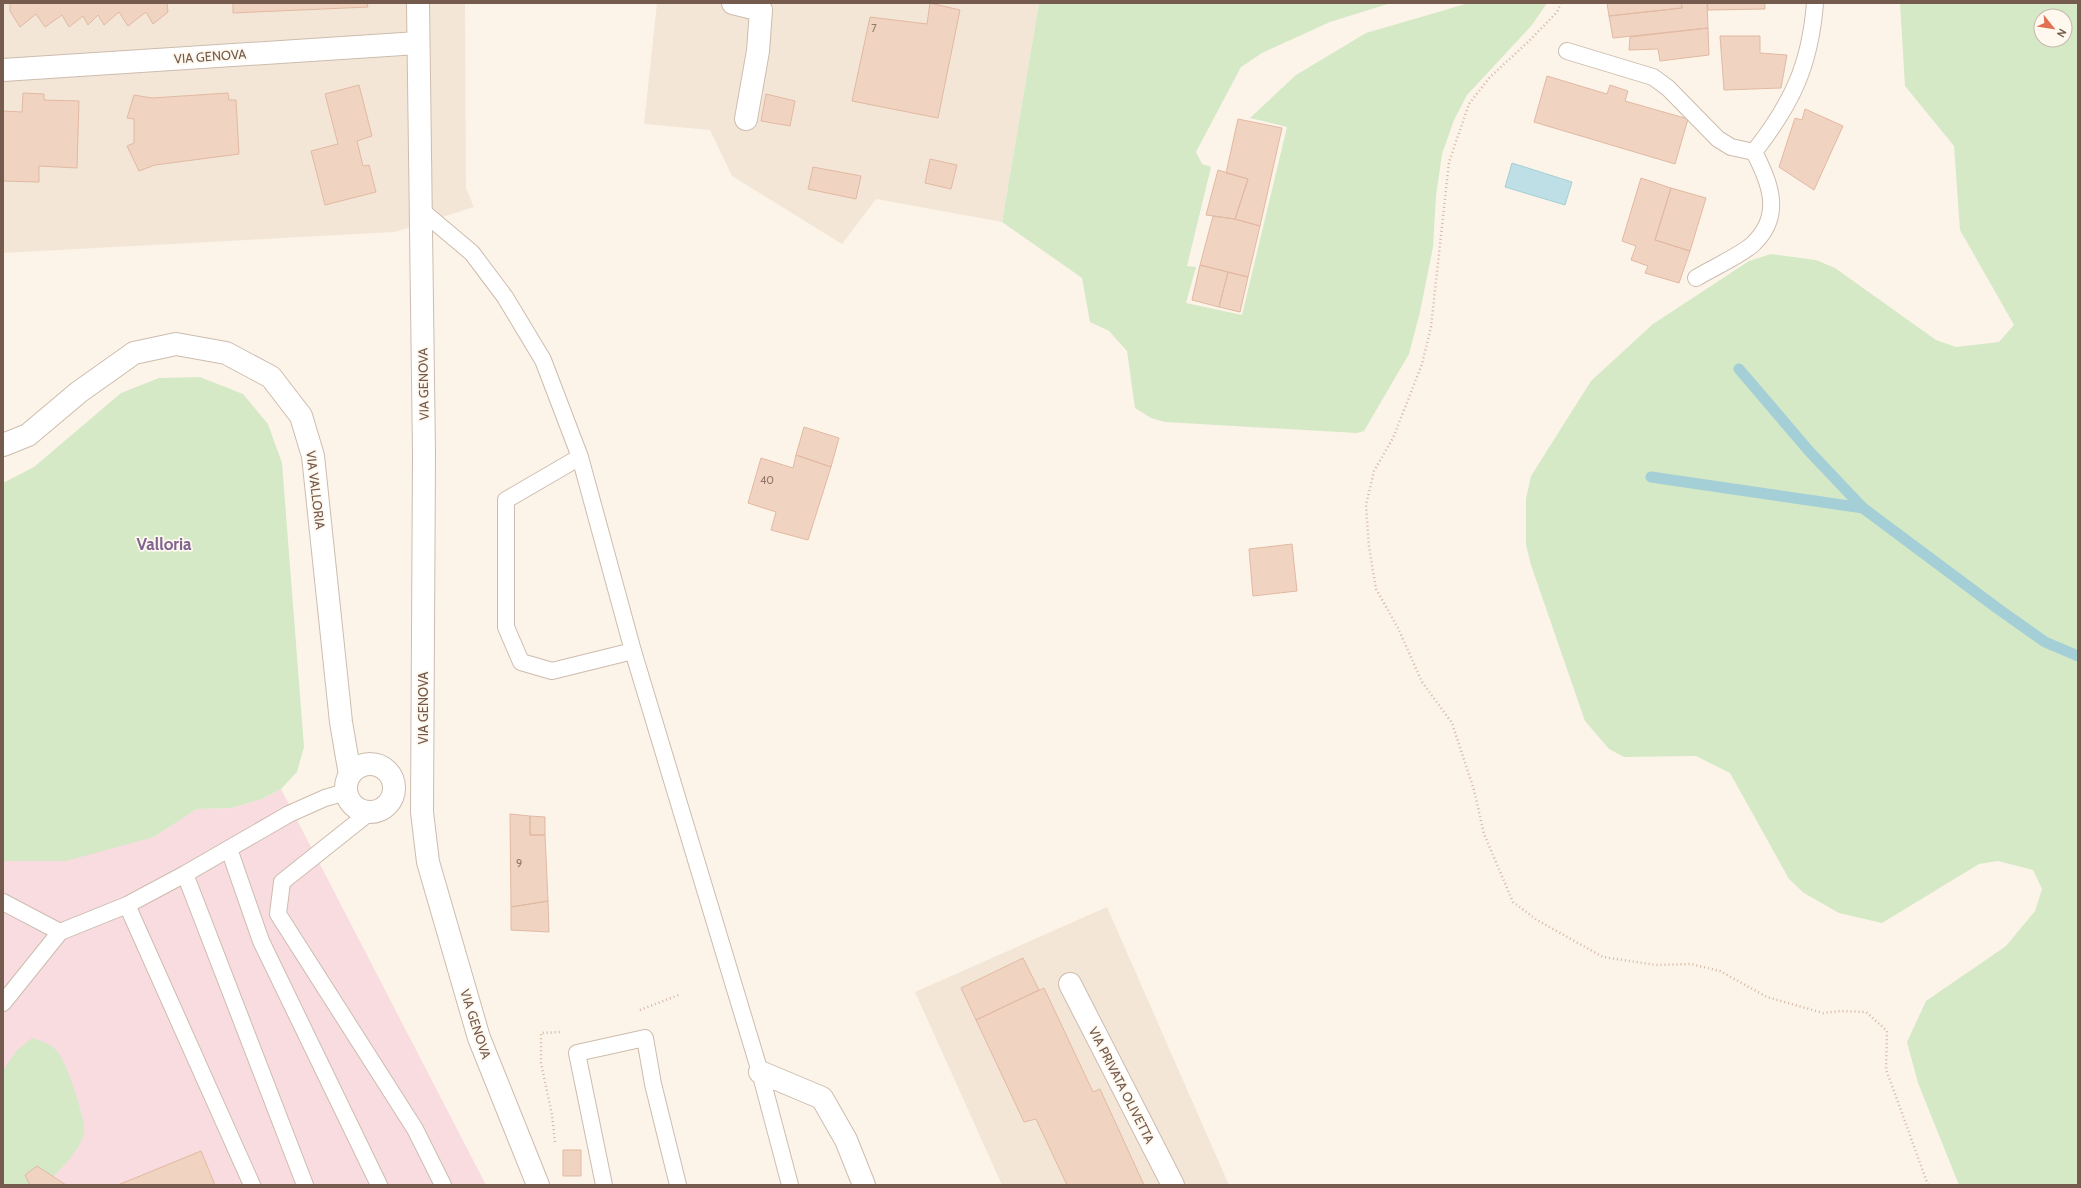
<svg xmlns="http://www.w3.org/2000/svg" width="2081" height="1188" font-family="Cabin,sans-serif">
<rect width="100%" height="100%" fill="#fcf4e8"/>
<path fill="#f3e6d7" d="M3 3H465L466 188 474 207 395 232 3 253Z
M657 3H1039L1002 222 876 199 842 244 732 176 710 130 644 124Z
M1107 907 1229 1185H1002L915 992Z"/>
<path fill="#f9dce0" d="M281 789 486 1185H3V861L154 837 197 809 232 808 262 799Z"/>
<path fill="#d5e9c7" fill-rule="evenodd" d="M1039 3H1391L1330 22 1262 53 1241 67 1196 152 1202 164 1211 167 1187 266 1196 267 1186 303 1242 315 1287 127 1250 118 1296 75 1366 33 1469 3H1547L1532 25 1467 95 1454 120 1442 154 1436 196 1433 247 1420 312 1409 354 1364 431 1357 433 1165 422 1151 418 1135 408 1127 351 1109 331 1090 322 1082 278 1002 222Z
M1900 3H2078V1185H1959L1918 1083 1907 1042 1926 1001 2006 946 2035 911 2042 889 2033 870 1998 861 1979 864 1882 923 1839 913 1804 893 1789 879 1730 773 1696 756 1624 757 1609 749 1585 721 1531 565 1526 545V499L1531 476 1591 381 1653 324 1749 261 1771 254 1816 260 1835 268 1936 340 1956 347 1999 342 2014 325 1960 230 1954 146 1905 86ZM2041 16H2065V40H2041Z
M200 377 243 394 268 424 282 463 304 747 297 772 281 789 262 799 232 808 197 809 154 837 66 861H3V483L34 467 121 393 159 378Z
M32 1038C41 1041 49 1043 56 1050 66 1059 87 1122 84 1134 78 1154 60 1169 47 1183L43 1185H3V1070L17 1050Z"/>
<path fill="#bddfe5" stroke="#a4cfd6" d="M1512 163 1572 182 1565 205 1505 187Z"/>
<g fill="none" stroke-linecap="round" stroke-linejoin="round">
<path stroke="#a4cfd6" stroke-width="11" d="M1739 369 1809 451 1863 508 1997 608 2045 642 2078 656
M1651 477 1863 508"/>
</g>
<path fill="#f0d3c1" stroke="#e2b9a2" d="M10 3H167L168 12 153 24 146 12 128 26 119 12 104 25 98 15 88 25 83 16 69 27 62 15 45 27 36 14 20 27 10 11Z
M233 3H367L368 7 233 13Z
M930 3 960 10 938 118 852 101 870 17 927 24Z
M1607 3H1681L1682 8 1609 16Z
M1681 3H1707L1708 28 1613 38 1609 16 1682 8Z
M1707 3H1765V9L1708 10Z
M1708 28 1709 55 1660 61 1658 49 1629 50 1630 37Z
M1720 36H1760V53L1787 55 1781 88 1724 90Z
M1547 76 1607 94 1610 85 1628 91 1625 101 1688 119 1675 164 1534 122Z
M359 85 372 136 357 141 363 166 369 165 376 192 325 205 311 151 338 144 325 94Z
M23 93 44 94V100L79 101 77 168 39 166V182L3 181V111L22 112Z
M228 93 229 100H236L239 154 155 165 139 171 127 146 134 143V119L127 118 134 95 152 98Z
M766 94 795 101 790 126 761 121Z
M1805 109 1843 126 1814 190 1779 167 1795 118 1802 120Z
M1238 119 1282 128 1260 226 1235 219 1248 179 1226 173Z
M930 159 957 165 951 189 925 183Z
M813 167 861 176 856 199 808 189Z
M1218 170 1248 179 1235 219 1206 215Z
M1641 178 1671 188 1655 240 1690 251 1679 283 1645 273 1648 266 1631 260 1636 246 1622 241Z
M1671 188 1706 198 1690 251 1655 240Z
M1213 216 1235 219 1260 226 1248 277 1200 265Z
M1200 265 1228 272 1219 307 1192 300Z
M1228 272 1248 277 1240 312 1219 307Z
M804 427 839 438 831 467 796 455Z
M796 455 831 467 808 540 771 530 776 512 748 503 761 458 793 468Z
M1292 544 1297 591 1253 596 1249 549Z
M510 814 530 816V835H545L548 901 511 907Z
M530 816 545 817V835H530Z
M548 901 549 932 511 930V907Z
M1023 958 1039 990 976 1020 961 988Z
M1044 988 1093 1092 1100 1089 1144 1185H1067L1036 1119 1024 1122 976 1020Z
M563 1150H581V1176H563Z
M201 1151 215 1185H118Z
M37 1166 66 1185H30L25 1175Z"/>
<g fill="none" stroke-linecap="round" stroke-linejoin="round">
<defs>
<path id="service" d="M1567 51 1653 77 1668 88 1718 139 1731 147 1754 152C1770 182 1783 215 1754 243 1744 254 1710 269 1696 278
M1754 152C1792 103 1810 66 1815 3
M422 211 472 253 505 297 543 360 580 457 633 651 760 1072 790 1185
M580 457 506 500V627L521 662 552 671 633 651
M370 812 282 882 278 914 415 1129 443 1185
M229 849 261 941 379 1185
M185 874 305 1185
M3 902 60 932
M127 905 252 1185
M3 1003 60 932 127 905 185 874 289 814 325 798 346 792
M604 1185 577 1053 645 1038 653 1084 678 1185"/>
<path id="minor" d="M733 3 761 10 758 51 746 119
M3 70 418 43
M1070 984 1173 1185
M760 1072 822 1098 846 1140 864 1185"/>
<path id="tertiary" d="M418 3 424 454 422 812 428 862 479 1038 538 1185
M3 445 28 435 79 392 134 353 176 344 226 353 271 377 301 416 313 456 341 722 350 775
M346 788a24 24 0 1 1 48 0a24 24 0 1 1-48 0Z"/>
</defs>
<use href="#service" stroke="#cdbcae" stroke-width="18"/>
<use href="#minor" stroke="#cdbcae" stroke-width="24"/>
<use href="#tertiary" stroke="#cdbcae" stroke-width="24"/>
<path stroke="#d5b6a4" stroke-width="2.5" stroke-dasharray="1 3" stroke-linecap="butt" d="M1561 3 1557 12 1528 42 1490 77 1469 104 1449 162 1431 327 1422 364 1408 400 1393 438 1374 471 1366 505 1369 547 1376 589 1398 628 1422 682 1452 723 1474 790 1484 834 1513 902 1537 920 1603 957 1656 965 1691 964 1720 971 1767 997 1823 1013 1840 1011 1866 1012 1887 1031 1886 1069 1928 1185
M640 1010 681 994
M555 1142 552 1115 541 1063V1033L561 1032"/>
<use href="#service" stroke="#fff" stroke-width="16"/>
<use href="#minor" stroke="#fff" stroke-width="22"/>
<use href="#tertiary" stroke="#fff" stroke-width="22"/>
</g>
<g text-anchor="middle" stroke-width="3.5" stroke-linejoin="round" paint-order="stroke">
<g font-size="11" fill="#94796a">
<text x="874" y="32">7</text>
<text x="767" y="484">40</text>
<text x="519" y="867">9</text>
</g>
<g font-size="13" fill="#755b4d" stroke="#fef8ee">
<text transform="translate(210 56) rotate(-4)" y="5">VIA GENOVA</text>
<text transform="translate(423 384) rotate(-91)" y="5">VIA GENOVA</text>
<text transform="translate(316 490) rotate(83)" y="5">VIA VALLORIA</text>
<text transform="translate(423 708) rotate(-90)" y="5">VIA GENOVA</text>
<text transform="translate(476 1024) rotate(72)" y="5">VIA GENOVA</text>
<text transform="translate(1122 1085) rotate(63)" y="5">VIA PRIVATA OLIVETTA</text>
</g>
<g font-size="17" font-weight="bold" fill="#816591" stroke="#fef8ee">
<text x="164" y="550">Valloria</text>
</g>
</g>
<rect width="2081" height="1188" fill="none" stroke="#755b4d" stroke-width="8"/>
<g transform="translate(2053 28) rotate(120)"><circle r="19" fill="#fef8ee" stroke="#c7b9ae"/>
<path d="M0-3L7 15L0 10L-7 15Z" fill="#e07153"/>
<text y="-6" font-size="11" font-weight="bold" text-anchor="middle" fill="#755b4d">N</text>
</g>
</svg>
